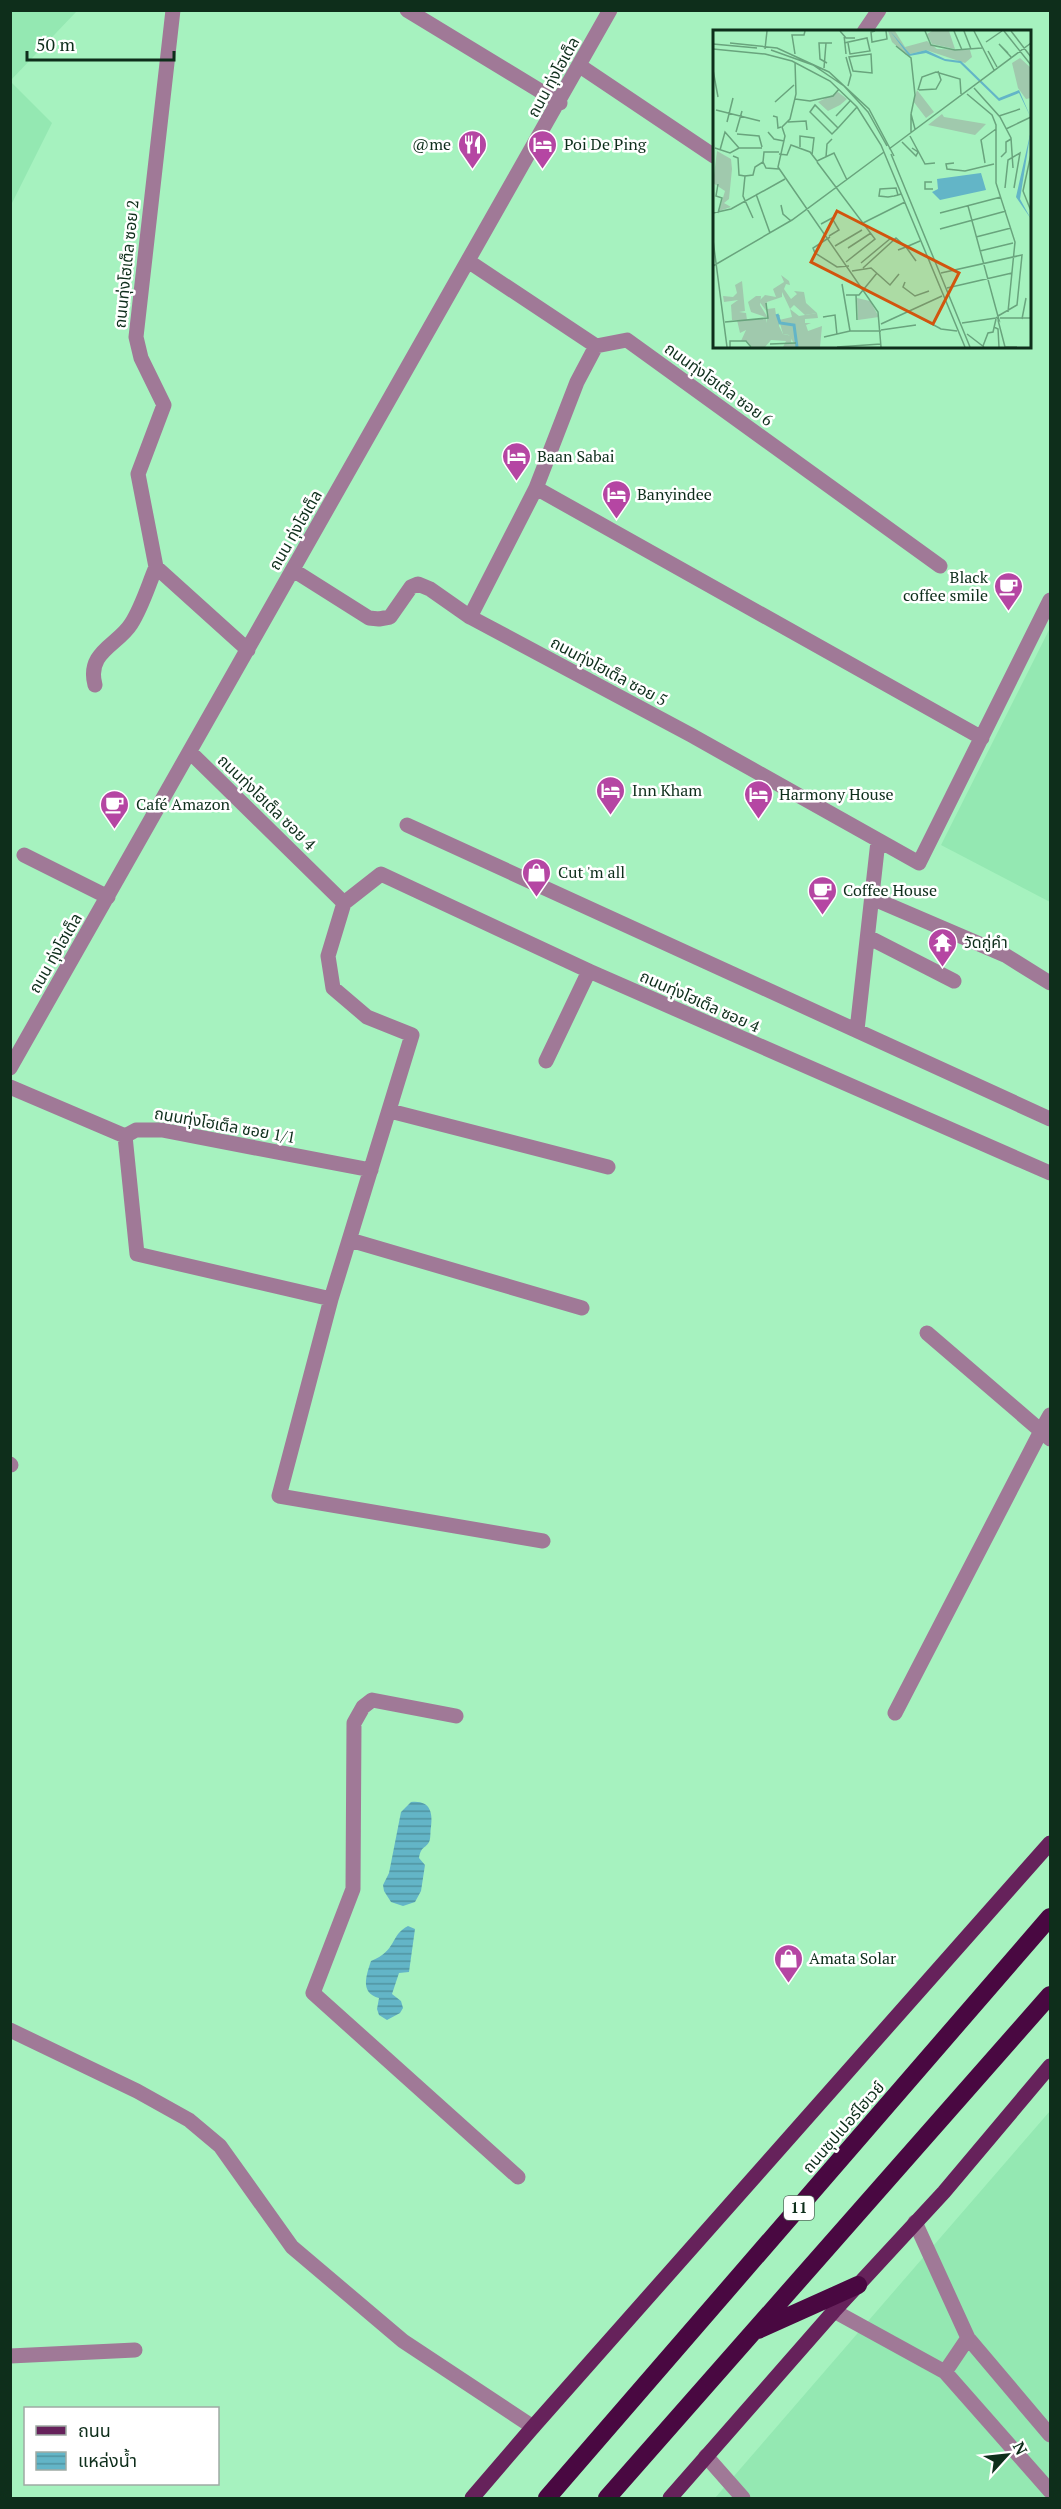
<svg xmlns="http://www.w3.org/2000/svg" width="1061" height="2509" font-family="'PT Serif','Noto Sans Thai',serif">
<defs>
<pattern id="water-rules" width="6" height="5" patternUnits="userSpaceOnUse" patternTransform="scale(1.5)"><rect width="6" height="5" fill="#63b5c7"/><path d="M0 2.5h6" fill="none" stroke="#5094a1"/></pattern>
</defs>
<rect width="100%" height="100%" fill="#a6f2bf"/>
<path fill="#94e8b2" d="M11 10 77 11 11 80 10 11Z
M11 82 52 123 11 205Z
M1050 628V902L941 845Z
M1050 2111V2498H715Z"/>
<path fill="url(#water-rules)" d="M411 1802C430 1800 433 1812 431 1827 430 1831 431 1839 429 1842 425 1849 421 1846 419 1858L425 1865 421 1891 415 1902 403 1906 391 1902 384 1891 383 1885 389 1873 401 1812Z
M408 1926 415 1929 409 1972 399 1973 392 1994 401 2001 403 2008 400 2013 387 2020 379 2015 377 2009 379 1998C360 1993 366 1976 371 1961 397 1951 390 1935 408 1926Z"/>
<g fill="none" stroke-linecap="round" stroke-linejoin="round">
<path stroke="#a07997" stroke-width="15" d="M173 10 136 337 141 358 164 405 138 474 156 567 248 650
M407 10 560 103
M864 32 879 10
M580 66 714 156
M468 261 596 346 627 340 940 566
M536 488 982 738
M293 570 369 618 379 619 390 617 411 587 418 584 430 589 470 617 691 735 919 863 1050 600
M470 617 536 488 577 382 596 346
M95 685C86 652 118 645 131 624 142 607 148 586 156 567
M190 752 344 903
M407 825 1050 1119
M24 855 108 897
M872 898 1005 955 1050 983
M868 937 954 981
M857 1030 878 841
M546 1061 589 971
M10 1068 610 10
M10 1087 125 1136
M390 1111 608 1167
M125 1136 137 1254 331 1299
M125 1136 136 1130H162L371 1170
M350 1240 582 1308
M1050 1415 1041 1431 1050 1439
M10 1464 11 1465
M543 1541 279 1496 331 1299 412 1035 367 1017 333 988 328 956 344 903 381 874 589 971 1050 1173
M895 1713 1041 1431 927 1333
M456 1716 372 1700 363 1707 354 1723 353 1889 313 1993 518 2177
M10 2030 137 2091 189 2120 220 2146 292 2247 403 2341 533 2427
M915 2222 968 2338 1050 2435
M834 2311 945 2372 1050 2491
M10 2356 135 2350
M945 2372 968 2338
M706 2456 743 2498"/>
<path stroke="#66225b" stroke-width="15" d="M472 2498 533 2427 1050 1843
M670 2498 834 2311 944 2192 1050 2066"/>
<path stroke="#490841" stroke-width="18" d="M758 2330 858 2285
M547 2498 1050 1917
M607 2498 1050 1995"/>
</g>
<defs>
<symbol id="restaurant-pin" viewBox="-11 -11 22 30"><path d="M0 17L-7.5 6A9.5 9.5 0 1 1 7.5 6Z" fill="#b546a3" stroke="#fff"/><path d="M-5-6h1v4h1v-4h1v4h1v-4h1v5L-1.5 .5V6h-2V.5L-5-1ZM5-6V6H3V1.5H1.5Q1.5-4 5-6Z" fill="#fff"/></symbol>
<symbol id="hotel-pin" viewBox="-11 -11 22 30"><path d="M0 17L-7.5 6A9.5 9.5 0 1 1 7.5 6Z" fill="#b546a3" stroke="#fff"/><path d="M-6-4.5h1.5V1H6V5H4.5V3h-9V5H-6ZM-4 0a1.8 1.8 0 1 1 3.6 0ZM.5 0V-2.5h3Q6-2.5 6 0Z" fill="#fff"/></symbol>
<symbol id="cafe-pin" viewBox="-11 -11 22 30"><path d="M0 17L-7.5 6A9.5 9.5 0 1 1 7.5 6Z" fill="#b546a3" stroke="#fff"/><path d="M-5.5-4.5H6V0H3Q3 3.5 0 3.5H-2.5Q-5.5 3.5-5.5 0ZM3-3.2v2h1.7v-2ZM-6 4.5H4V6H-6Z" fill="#fff"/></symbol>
<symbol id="shop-pin" viewBox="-11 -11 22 30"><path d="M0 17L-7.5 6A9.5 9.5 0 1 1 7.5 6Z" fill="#b546a3" stroke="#fff"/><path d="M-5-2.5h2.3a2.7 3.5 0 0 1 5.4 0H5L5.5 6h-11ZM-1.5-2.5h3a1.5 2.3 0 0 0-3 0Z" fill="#fff"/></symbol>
<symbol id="temple-pin" viewBox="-11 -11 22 30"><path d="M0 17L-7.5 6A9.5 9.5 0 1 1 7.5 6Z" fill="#b546a3" stroke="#fff"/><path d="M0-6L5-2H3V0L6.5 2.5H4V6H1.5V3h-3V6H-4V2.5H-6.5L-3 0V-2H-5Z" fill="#fff"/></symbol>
</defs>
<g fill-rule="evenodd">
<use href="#restaurant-pin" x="456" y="128" width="33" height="45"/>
<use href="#hotel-pin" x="526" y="128" width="33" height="45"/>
<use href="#hotel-pin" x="500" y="440" width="33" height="45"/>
<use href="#hotel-pin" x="600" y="478" width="33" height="45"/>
<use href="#cafe-pin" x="992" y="570" width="33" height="45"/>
<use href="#hotel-pin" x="594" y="774" width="33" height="45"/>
<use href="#hotel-pin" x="742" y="778" width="33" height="45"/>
<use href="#cafe-pin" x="98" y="788" width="33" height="45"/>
<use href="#shop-pin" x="520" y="856" width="33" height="45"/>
<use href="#cafe-pin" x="806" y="874" width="33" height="45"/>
<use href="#temple-pin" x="926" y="926" width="33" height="45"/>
<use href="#shop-pin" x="772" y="1942" width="33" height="45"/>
</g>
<g text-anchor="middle" stroke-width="5" stroke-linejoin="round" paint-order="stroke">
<rect fill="#fff" stroke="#566d5f" stroke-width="1.5" x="784" y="2196" width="30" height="24" rx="4.5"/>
<g font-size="15" font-weight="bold" fill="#0e2e1b">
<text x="799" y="2213">11</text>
</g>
<g font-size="16" fill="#0e2e1b" stroke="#fff">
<text transform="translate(553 77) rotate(-61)" y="6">ถนน ทุ่งโฮเต็ล</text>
<text transform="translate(126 264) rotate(-84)" y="6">ถนนทุ่งโฮเต็ล ซอย 2</text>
<text transform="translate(719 384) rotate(36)" y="6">ถนนทุ่งโฮเต็ล ซอย 6</text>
<text transform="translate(295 530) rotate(-60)" y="6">ถนน ทุ่งโฮเต็ล</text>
<text transform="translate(609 671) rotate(28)" y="6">ถนนทุ่งโฮเต็ล ซอย 5</text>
<text transform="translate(267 802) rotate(44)" y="6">ถนนทุ่งโฮเต็ล ซอย 4</text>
<text transform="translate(55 953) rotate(-60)" y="6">ถนน ทุ่งโฮเต็ล</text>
<text transform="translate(700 1001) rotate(24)" y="6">ถนนทุ่งโฮเต็ล ซอย 4</text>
<text transform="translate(225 1125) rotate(10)" y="6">ถนนทุ่งโฮเต็ล ซอย 1/1</text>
<text transform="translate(843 2127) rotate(-49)" y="6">ถนนซุปเปอร์ไฮเวย์</text>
</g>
<g font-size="16" fill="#0e2e1b" stroke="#fff" text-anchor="start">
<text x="451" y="150" text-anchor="end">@me</text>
<text x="564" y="150">Poi De Ping</text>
<text x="537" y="462">Baan Sabai</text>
<text x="637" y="500">Banyindee</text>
<text x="988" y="583" text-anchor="end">Black<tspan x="988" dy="18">coffee smile</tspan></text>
<text x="632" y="796">Inn Kham</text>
<text x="779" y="800">Harmony House</text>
<text x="136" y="810">Café Amazon</text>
<text x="558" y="878">Cut 'm all</text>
<text x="843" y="896">Coffee House</text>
<text x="964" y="948">วัดกู่คำ</text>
<text x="809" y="1964">Amata Solar</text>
</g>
</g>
<g transform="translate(713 30)">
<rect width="318" height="318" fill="#a6f2bf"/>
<path d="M307 28 318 38V68L313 69 305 58 299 33ZM204 60 221 82 213 88 200 71ZM229 84 231 87 273 94 262 105 215 95ZM43 266H48L47 275 55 288 38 282 35 272ZM144 268 157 271 166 287 145 290ZM77 279 86 286 104 283 105 288 92 289V293H98L93 295 95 301 109 296 107 317H83L76 305 70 304 66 290 79 287Z" fill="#a0c9ad"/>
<path d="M175 1H182L192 17 214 11 224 19 257 20 259 27 252 33 213 20 193 25 179 12ZM219 1H236L242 19 219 14 214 4ZM125 62 134 69 127 75 115 81 105 72ZM4 121 18 129 19 139 16 169 11 173 18 177 6 181 12 161 0 153ZM68 245 76 251 77 255 73 254 71 259 78 269 84 264 81 261 91 262 93 273 104 283 92 285 81 275 77 279 69 262V267L54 272V279L62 278 63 285H67L66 296 70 304 79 306 78 312 89 317H70L73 311 58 310 52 317H39L34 311H28L33 300 27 303 24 290H19L18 275 25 270 11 272 10 266 20 267 24 263 22 255 29 251 32 281 26 282 33 283 34 290 53 289 54 293V282L46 271 52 265 63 267 60 259 71 252Z" fill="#a0c9ad"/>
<path d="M177 1 197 24 213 20 232 29 248 31 286 68 306 60 318 88 306 63 286 71 247 33 232 31 213 23 196 26ZM318 100 307 169 318 189 303 167ZM268 143 273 160 227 170 219 162 225 159 224 149Z" fill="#63b5c7"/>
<path fill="none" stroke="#63b5c7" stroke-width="3" d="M64 284 67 293 81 295 84 317"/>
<path fill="none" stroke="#69a47d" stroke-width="1.5" d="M127 1 133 8H142M162 1 158 2 159 12 174 9 173 1M212 1 218 15 242 20 269 18M241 1 249 20M251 1 258 19M261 1 281 40M291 1 318 35M298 1 318 27M131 5 133 24M273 12 289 1M17 13 64 18 116 42 156 79 181 126M131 13 154 8 157 21 137 24 135 13M0 14 44 18M183 16 198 28 202 65 198 84M0 19 52 24 79 31 117 51 144 77 168 115 252 317M52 19 54 1M58 20 100 35 131 56 155 82 174 116M275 21 284 37M295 23 286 14 298 27M82 24 79 5H91L92 1M158 24 159 43 140 41 136 27ZM133 27 138 45 135 56M82 32 83 64 77 89 69 97 72 106 65 137 165 282 168 317M114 33 107 29 106 13H119M111 38 113 13M0 40 5 67M261 58 287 87 298 108 300 138M205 60 209 47 223 42 247 49 248 64M206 60 223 59 228 50 225 41M254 64 279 85 283 95V153L302 212 295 282M82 69 97 71 120 66 126 59M62 72 81 55M3 80 47 91M60 86 64 87 65 98 68 97M123 86 138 70M286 86 307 79M14 92 20 68M75 92 93 91 94 100M125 98 102 75 97 82 119 104 125 98 144 77M293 99 318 87M23 102 29 81M55 102 61 109 71 111M198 102V84L202 99M24 104 46 106 49 117M197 106 212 134 222 133M189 112 203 126 205 122 199 118M87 117V106L101 108 99 125M2 118 17 123 26 118H49M176 119 318 13M7 120 12 102 26 118M66 124 74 125 78 115 97 122 104 131 121 123 134 150M178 124 257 317M318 124 310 161 318 181M20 126 25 128 26 145 32 146M113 127 114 114 119 109M288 127 293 122V112L298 109M50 132 53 138 66 139M104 132 162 209 133 232M241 133 233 134 234 139 252 141 281 134M272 133 268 110 283 99M219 152H212V159H220M5 154 3 166 9 168 5 183M292 158 295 130 307 123 301 158M43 164 57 203M185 165 183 158 167 159 166 166 175 167 181 166 185 165 188 164M68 175 70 184 78 191M255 176 286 290 283 287M0 183 18 179 72 149M227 183 288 167M40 188 30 166 32 146 40 145 42 137 50 132 51 122H66M150 193 192 172M108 194 119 188 126 200 116 206M227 199 293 181M117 207 100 218 102 223 124 237 136 236M263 207 298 198M0 210 14 317M122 216 149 200M135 218 158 203M185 220 193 217 203 231M267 221 300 213M148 233 178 208M0 236 79 190 171 122M150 238 183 208 193 217 207 211M139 241 158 238 177 255 186 244M228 243 309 225 304 275 285 286M192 252 190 257 202 266 216 261M129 254 137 301M234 258 299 243M133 265H146L164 243M143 265 144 290M197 282 228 299 244 301M110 287 122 285 124 305M287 288H318M309 289 313 268M285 290 292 317H304M12 292 55 288 53 273M249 293 283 288M168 294 229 266M281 297 285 299 286 317M168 300 203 295M254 304 271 317M111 307 137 301H168M57 314 83 313M270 316 275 303 280 302 283 289M17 317V311H33L38 317M124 317 168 314"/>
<path fill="#d2550e" fill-opacity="0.15" stroke="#d2550e" stroke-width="3" d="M124 181 246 243 220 294 98 232Z"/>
<rect width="318" height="318" fill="none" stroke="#0e2e1b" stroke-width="3"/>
</g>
<rect width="1061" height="2509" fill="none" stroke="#0e2e1b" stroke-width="24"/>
<rect x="24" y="2407" width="195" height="78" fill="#ffffff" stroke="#9faba4" stroke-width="1.5"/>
<rect x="36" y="2426" width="30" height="9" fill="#66225b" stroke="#9faba4" stroke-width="1.5"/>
<text x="78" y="2437" font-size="18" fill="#0e2e1b">ถนน</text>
<rect x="36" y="2452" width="30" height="18" fill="url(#water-rules)" stroke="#9faba4" stroke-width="1.5"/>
<text x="78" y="2467" font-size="18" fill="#0e2e1b">แหล่งน้ำ</text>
<g transform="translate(1007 2455) rotate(63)" stroke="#ffffff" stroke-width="4.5" paint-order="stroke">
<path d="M0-4.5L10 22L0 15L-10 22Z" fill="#0e2e1b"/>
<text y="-9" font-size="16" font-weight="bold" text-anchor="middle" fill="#0e2e1b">N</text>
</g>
<path d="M27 51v9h147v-9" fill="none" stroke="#0e2e1b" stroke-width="3"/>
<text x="36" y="51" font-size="18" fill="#0e2e1b" stroke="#ffffff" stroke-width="4.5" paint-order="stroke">50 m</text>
</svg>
